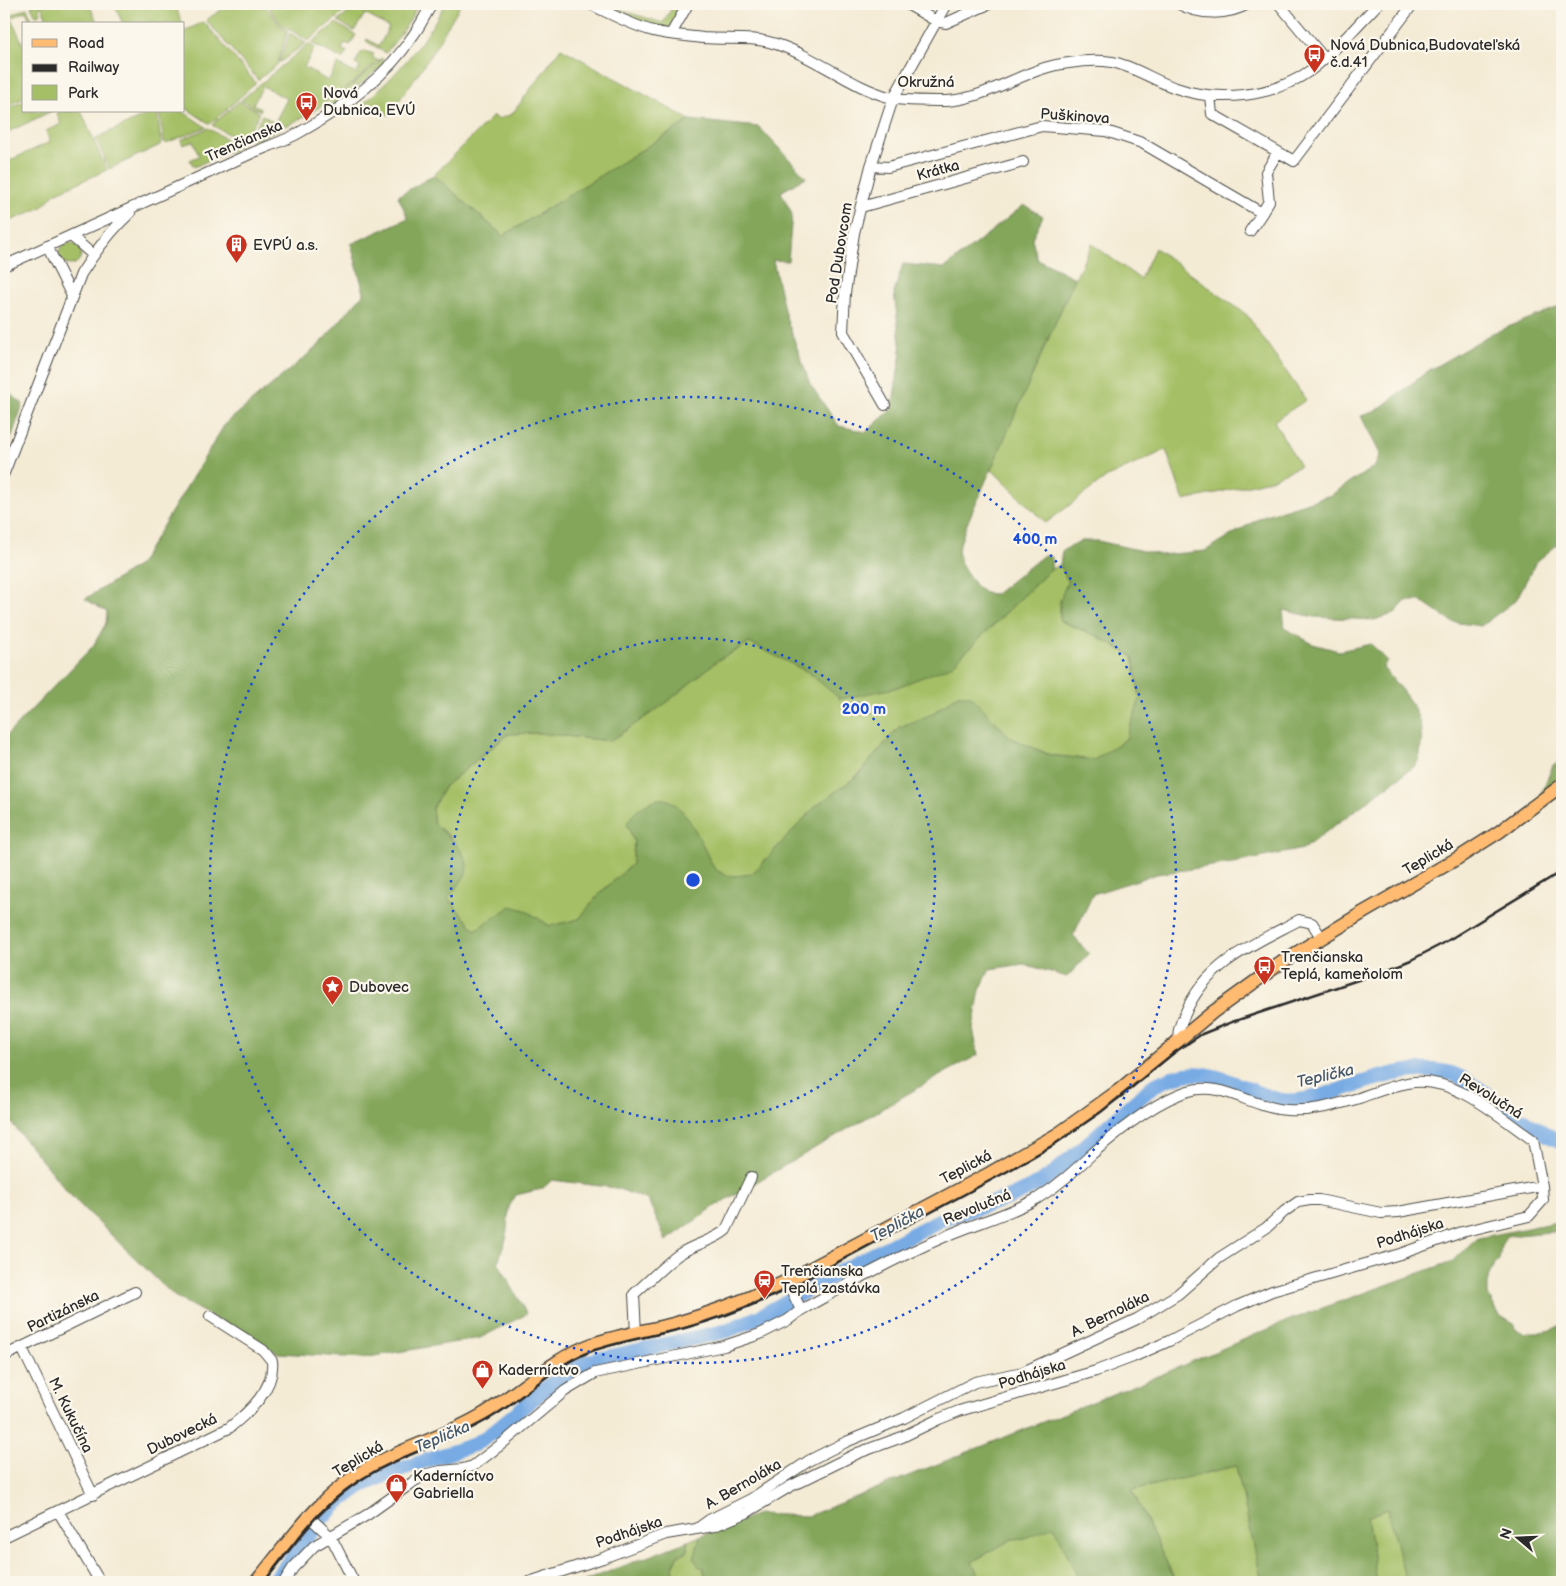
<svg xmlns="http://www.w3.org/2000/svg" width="1566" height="1586" font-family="'Balsamiq Sans',sans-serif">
<rect width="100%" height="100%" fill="#fbf7ec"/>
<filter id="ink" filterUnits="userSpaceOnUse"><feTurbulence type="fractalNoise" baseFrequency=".02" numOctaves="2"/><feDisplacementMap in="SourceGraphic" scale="10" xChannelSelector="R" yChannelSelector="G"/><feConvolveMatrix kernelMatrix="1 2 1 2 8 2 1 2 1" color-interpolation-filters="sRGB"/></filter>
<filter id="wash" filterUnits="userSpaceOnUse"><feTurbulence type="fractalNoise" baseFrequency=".0096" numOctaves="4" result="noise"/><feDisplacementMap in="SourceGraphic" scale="20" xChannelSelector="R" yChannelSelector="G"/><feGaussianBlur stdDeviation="1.12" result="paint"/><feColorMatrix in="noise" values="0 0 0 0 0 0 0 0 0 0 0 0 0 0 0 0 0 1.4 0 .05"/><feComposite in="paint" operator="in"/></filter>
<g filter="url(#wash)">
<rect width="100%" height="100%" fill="#f4ebd5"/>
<path fill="#a4bf65" stroke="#687548" d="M37 4H89L98 24H41L46 17 42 7 39 8 41 13 36 16 31 6Z
M114 4H174L183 24H123Z
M230 4 265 6 281 26 288 31 277 65 258 80 206 20Z
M259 4H354L308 41 281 24 266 4Z
M358 4H419L405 28 386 53 366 41 367 39 379 46 389 27 365 14 354 31 338 21 355 8Z
M445 4H461L427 61 389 115 364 103C398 74 424 43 445 4Z
M599 4H609L620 10 663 23 674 4H686L669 29 634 20Z
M27 8 32 19 30 20 26 11 11 18 24 46V98L4 107V18Z
M204 22 256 83 210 124 184 107V31Z
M336 23 356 35 350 45 345 43 342 49 347 52 342 59 311 43Z
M290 33 306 43 279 63Z
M308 44 315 48 304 67 328 81 338 64 356 74 360 67 355 64 360 54 364 51 374 54 372 57 378 61 382 58C350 86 325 107 286 126L276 120 287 99 263 86 253 104 261 109 260 111 241 100Z
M561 48 690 120 503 236 434 175 493 116 498 119 512 114Z
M383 59 384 64 341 101 326 111 324 108Z
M24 101V111H52L4 134V110Z
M239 101 256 110 259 114 247 134 243 132 241 137 244 139 242 142 212 125Z
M61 111H81L107 170 55 193 42 207 4 224V163L50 142 46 131 61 124 57 113Z
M155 111H157L161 142 160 145 109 169 96 138Z
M159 111H182L206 127 166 143 164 142Z
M263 115 282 128 251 142 256 134 253 132 261 116Z
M208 128 239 147 194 167 190 160 199 156 193 141 183 145 181 140Z
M59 254a11 11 0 1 1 22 0a11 11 0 1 1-22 0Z
M1092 244 1140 279 1155 248 1247 315 1306 400 1274 421 1300 466 1269 480 1184 501 1166 450 1107 477 1046 523 991 469 1075 278Z
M1060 565 1068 581 1060 600V621L1097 636 1133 657 1140 699 1126 739 1094 760 1050 755 1011 738 970 696 958 695 930 715 899 727 857 776 816 806 752 874 730 877 714 869 687 817 627 824 634 842 632 864 599 894 579 919 550 926 525 910 475 930 448 898 466 874 454 840 434 824 432 809 445 786 509 734 539 733 610 741 666 703 718 660 750 643 808 672 840 698 951 666 1051 569Z
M1236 1466 1262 1582H1176L1132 1490Z
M1387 1509 1406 1582H1377L1367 1516Z
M1054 1525 1080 1582H981L972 1562 1012 1539 1025 1538Z
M700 1536 694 1559 704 1568V1572L709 1582H677L673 1568 677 1556 688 1551V1541Z"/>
<path fill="#83a65a" stroke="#576842" d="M690 120 759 127 806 177 781 192 792 214 788 261 773 260 785 314 810 384 839 426 866 432 892 409 901 352 894 292 903 264 945 268 1024 205 1043 216 1032 238 1037 259 1075 278 966 526 958 550 961 564 975 585 985 593 995 594 1044 555 1052 557 1051 569 951 666 895 688 840 699 808 672 750 643 718 660 666 703 610 741 539 733 508 734 445 786 432 809 434 824C446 834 475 857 465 875 461 883 454 891 448 898L475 930 511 906 525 910 550 926 579 919 599 894 632 864 634 842 627 824C632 813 639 809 649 803 678 783 699 839 709 858 711 861 712 866 715 869 725 878 739 876 752 874L816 806 857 776 899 727 930 715 958 695H970L1011 738 1050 755 1094 760 1126 739 1140 699 1133 656 1097 636 1060 621V600L1068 581 1060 565 1062 551 1080 541H1098L1161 555 1205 551 1263 516 1331 495 1375 466 1380 454 1361 416 1376 411 1428 371 1493 333 1556 308 1562 302V541L1536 562 1516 600 1481 626 1452 622 1421 601H1406L1394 614 1374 620 1314 617 1283 610 1285 628 1313 644 1339 651 1371 644 1387 660 1383 668C1403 692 1425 712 1421 746 1420 753 1420 758 1416 765L1303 849 1239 862 1157 874 1093 894 1073 936 1089 954 1067 977 1024 964 990 969 980 990 973 1028 978 1055 930 1081 717 1205 666 1241 648 1200 616 1188 552 1180 542 1189 516 1195 509 1207 506 1239 498 1262 527 1314 480 1338 363 1358 278 1353 174 1296 69 1194 4 1114V738L93 646 106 623 107 612 85 599 139 565 225 424 318 346 364 293 351 244 408 218 398 196 434 175 503 236Z
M4 389 23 404 4 459V444L9 411 4 403Z
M1562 760V778L1540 796 1553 765Z
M1562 1221V1231L1506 1236 1501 1246 1499 1260 1494 1264 1488 1278V1295L1499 1315 1514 1324 1515 1329 1524 1333C1533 1331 1541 1333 1550 1330 1555 1329 1558 1326 1562 1324V1582H1406L1387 1509 1367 1517 1377 1582H1262L1236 1466 1132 1490 1176 1582H1080L1054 1526 1025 1538 1012 1539 972 1562 981 1582H709L704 1572V1568L699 1567 694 1559 700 1536 758 1514 808 1516 1165 1373 1292 1319 1453 1261 1478 1238Z
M688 1541V1551L677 1556 673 1568 677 1582H582Z"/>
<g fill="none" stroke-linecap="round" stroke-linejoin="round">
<path stroke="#78abe4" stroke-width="15" d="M273 1582 323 1517 340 1501 361 1486 392 1472 473 1445 488 1436 556 1380 586 1362 726 1331 759 1317 843 1270 942 1219 1011 1197 1032 1187 1052 1175 1153 1086C1194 1064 1213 1075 1253 1091 1263 1095 1275 1100 1286 1101 1301 1102 1317 1097 1331 1093 1369 1081 1412 1062 1453 1074 1468 1079 1481 1091 1494 1100 1516 1116 1538 1131 1562 1142"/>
</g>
</g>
<g filter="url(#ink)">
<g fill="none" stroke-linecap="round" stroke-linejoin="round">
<defs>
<path id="minor" d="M590 4C610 14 631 25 653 31 669 35 687 36 703 38 727 40 752 36 776 44 817 57 850 87 892 98 902 101 936 101 947 101 991 98 1026 67 1069 63 1082 61 1099 60 1112 62 1134 66 1154 81 1176 88 1218 103 1274 97 1311 70 1336 51 1356 26 1378 4
M907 4 936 21 946 23 989 4
M1179 4C1199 15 1227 16 1248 4
M1279 4 1324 58
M671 34 688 4
M1210 96 1212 114 1294 161 1413 4
M871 166 888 167 1042 126 1106 131 1142 143 1262 213 1269 201 1266 172 1278 152
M861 207 1023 162
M1250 231 1262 213
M71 236 93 255
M47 246 72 296
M4 266 252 153C266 147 281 142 295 135 339 111 384 80 412 37 420 27 425 15 432 4
M885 405 843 332 845 293 854 233 871 166 893 99 946 4
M4 473 81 274C95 252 110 231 130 213
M1179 1040C1177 1030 1181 1023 1185 1014 1206 963 1254 944 1299 920L1312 923 1321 937
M787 1281 801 1310
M636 1333 634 1294C649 1281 663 1266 678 1255 693 1244 714 1241 726 1230L751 1177
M22 1348 93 1495
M4 1356 135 1292
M58 1511 100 1582
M308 1516 331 1537 354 1582
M698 1528 709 1520 751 1499 810 1460 846 1442 904 1418 975 1382 1023 1372 1137 1319 1178 1294 1219 1258 1266 1228 1285 1211 1298 1202 1310 1200H1319L1381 1213 1398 1212 1542 1186
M4 1537 229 1428C249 1412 275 1389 272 1361L263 1350 210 1316
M284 1582 293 1568 314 1546 367 1515 416 1480 427 1474 441 1471 463 1469 473 1466 503 1443 565 1391 595 1373 724 1346 760 1334 788 1320 801 1310C848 1284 895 1258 944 1237 975 1223 1009 1215 1038 1198 1059 1185 1075 1170 1092 1154 1118 1131 1154 1102 1188 1091 1223 1081 1252 1108 1287 1110 1312 1112 1335 1105 1359 1098 1376 1092 1396 1084 1414 1082 1458 1078 1499 1117 1533 1140L1542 1186 1543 1200 1529 1216 1462 1232 1400 1254 1272 1291 1237 1306 1169 1341 1133 1357 1096 1371 959 1411 939 1419 902 1437 858 1453 789 1487 746 1513 714 1526 666 1534 603 1558 529 1582"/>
<path id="major" d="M256 1582C289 1542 317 1499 363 1471 400 1448 444 1438 482 1415 520 1392 551 1359 593 1344 620 1335 650 1330 677 1323 715 1312 751 1298 787 1281L990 1173 1058 1134 1118 1091 1213 1012 1285 960 1364 912 1458 858 1499 832 1562 785"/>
</defs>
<use href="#minor" stroke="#494844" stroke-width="12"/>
<use href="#major" stroke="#494844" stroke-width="15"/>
<use href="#minor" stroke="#fff" stroke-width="10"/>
<use href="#major" stroke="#febb71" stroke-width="12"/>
<path stroke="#2b2b2b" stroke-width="2.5" d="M264 1582C296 1541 325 1498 372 1473 411 1451 454 1440 492 1417 526 1397 552 1366 589 1352 620 1341 653 1336 685 1328 719 1319 752 1306 784 1291L1010 1170 1052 1146 1101 1112 1175 1052 1202 1034 1232 1022 1379 973 1411 960 1442 944 1562 871"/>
</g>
</g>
<g fill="none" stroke="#1d4ed8" stroke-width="2.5" stroke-dasharray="2.5 5">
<circle cx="693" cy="880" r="242"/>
<circle cx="693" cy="880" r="483"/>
</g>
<defs>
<symbol id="bus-pin" viewBox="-11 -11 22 30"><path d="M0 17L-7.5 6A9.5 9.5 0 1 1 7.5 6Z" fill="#c8321e" stroke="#fbf7ec"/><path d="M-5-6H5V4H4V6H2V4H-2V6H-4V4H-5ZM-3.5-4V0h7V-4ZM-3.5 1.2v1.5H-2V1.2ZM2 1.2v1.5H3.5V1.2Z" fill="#fff"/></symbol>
<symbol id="building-pin" viewBox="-11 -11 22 30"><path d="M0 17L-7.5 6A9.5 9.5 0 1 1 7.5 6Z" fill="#c8321e" stroke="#fbf7ec"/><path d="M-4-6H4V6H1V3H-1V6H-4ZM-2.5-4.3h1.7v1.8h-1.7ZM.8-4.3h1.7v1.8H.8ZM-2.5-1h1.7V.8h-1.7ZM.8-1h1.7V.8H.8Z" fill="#fff"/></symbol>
<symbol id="sight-pin" viewBox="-11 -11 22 30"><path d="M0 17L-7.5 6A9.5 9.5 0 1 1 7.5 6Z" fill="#c8321e" stroke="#fbf7ec"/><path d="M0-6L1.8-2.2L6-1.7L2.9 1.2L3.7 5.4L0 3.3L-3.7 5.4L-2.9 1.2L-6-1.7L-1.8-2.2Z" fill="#fff"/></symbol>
<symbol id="station-pin" viewBox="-11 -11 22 30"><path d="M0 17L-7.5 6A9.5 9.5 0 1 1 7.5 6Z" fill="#c8321e" stroke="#fbf7ec"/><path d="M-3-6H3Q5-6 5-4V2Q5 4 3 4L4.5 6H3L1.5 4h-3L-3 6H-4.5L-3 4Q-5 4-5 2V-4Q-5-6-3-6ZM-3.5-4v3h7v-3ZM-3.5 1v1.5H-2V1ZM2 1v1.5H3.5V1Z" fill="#fff"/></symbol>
<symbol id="shop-pin" viewBox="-11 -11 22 30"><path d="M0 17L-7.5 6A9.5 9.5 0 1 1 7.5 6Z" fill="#c8321e" stroke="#fbf7ec"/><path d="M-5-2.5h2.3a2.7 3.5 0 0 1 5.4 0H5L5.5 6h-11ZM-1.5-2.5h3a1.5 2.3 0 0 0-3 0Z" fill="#fff"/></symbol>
</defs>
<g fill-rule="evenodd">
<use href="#bus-pin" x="1302" y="42" width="25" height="34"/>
<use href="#bus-pin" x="294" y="90" width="25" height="34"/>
<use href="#building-pin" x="224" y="232" width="25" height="34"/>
<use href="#bus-pin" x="1252" y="954" width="25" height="34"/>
<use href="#sight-pin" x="320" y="974" width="25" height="34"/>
<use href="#station-pin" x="752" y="1268" width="25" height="34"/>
<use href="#shop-pin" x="470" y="1358" width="25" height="34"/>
<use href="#shop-pin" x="384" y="1472" width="25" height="34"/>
</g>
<g text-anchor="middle" stroke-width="4.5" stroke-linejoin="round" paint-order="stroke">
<g font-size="15" fill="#2b2b2b" stroke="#fbf7ec" text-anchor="start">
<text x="1330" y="50">Nová Dubnica,Budovateľská<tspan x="1330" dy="17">č.d.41</tspan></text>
<text x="323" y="98">Nová<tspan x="323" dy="17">Dubnica, EVÚ</tspan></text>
<text x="253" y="250">EVPÚ a.s.</text>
<text x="1281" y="962">Trenčianska<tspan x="1281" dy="17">Teplá, kameňolom</tspan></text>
<text x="349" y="992">Dubovec</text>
<text x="781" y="1276">Trenčianska<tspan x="781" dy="17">Teplá zastávka</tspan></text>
<text x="498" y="1375">Kaderníctvo</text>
<text x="413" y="1481">Kaderníctvo<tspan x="413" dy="17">Gabriella</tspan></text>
</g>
<g font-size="15" fill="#2b2b2b" stroke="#fbf7ec">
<text x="926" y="87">Okružná</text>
<text transform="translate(1075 116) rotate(4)" y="5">Puškinova</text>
<text transform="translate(244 141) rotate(-24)" y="5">Trenčianska</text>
<text transform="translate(938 170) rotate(-15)" y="5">Krátka</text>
<text transform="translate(839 253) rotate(-81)" y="5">Pod Dubovcom</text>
<text transform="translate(1428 857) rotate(-31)" y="5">Teplická</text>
<text transform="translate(1491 1096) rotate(32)" y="5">Revolučná</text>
<text transform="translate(966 1167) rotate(-28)" y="5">Teplická</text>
<text transform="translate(977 1207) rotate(-22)" y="5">Revolučná</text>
<text transform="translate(1410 1233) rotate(-18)" y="5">Podhájska</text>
<text transform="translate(63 1311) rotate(-26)" y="5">Partizánska</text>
<text transform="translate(1110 1314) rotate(-26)" y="5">A. Bernoláka</text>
<text transform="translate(1032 1374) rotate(-17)" y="5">Podhájska</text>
<text transform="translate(71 1415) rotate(64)" y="5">M. Kukučína</text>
<text transform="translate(182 1434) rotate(-26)" y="5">Dubovecká</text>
<text transform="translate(358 1459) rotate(-31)" y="5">Teplická</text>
<text transform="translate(743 1484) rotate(-30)" y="5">A. Bernoláka</text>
<text transform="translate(629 1532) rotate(-19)" y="5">Podhájska</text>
</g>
<g font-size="16" font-style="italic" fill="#46586c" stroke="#fbf7ec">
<text transform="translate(1325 1075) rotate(-13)" y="6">Teplička</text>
<text transform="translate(897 1223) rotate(-28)" y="6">Teplička</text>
<text transform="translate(442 1436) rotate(-23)" y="6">Teplička</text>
</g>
</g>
<circle cx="693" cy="880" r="8" fill="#1d4ed8" stroke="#fbf7ec" stroke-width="2.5"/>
<g font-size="15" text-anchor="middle" font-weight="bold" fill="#1d4ed8" stroke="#fbf7ec" stroke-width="4.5" stroke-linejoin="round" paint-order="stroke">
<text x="1035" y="544">400 m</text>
<text x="864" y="714">200 m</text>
</g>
<rect width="1566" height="1586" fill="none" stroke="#fbf7ec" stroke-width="20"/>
<rect x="22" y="22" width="162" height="90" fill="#fbf7ec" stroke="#a8a59f"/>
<rect x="32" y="39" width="25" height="8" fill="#febb71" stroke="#a8a59f"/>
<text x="68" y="48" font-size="15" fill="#2b2b2b">Road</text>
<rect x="32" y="64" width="25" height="8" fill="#2b2b2b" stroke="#a8a59f"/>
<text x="68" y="72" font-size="15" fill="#2b2b2b">Railway</text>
<rect x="32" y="85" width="25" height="15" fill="#a4bf65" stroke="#a8a59f"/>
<text x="68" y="98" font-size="15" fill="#2b2b2b">Park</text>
<g transform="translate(1518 1538) rotate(289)" stroke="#fbf7ec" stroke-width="4" paint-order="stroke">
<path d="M0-4L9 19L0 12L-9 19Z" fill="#2b2b2b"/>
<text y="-8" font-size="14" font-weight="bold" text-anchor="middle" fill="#2b2b2b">N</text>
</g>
</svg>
